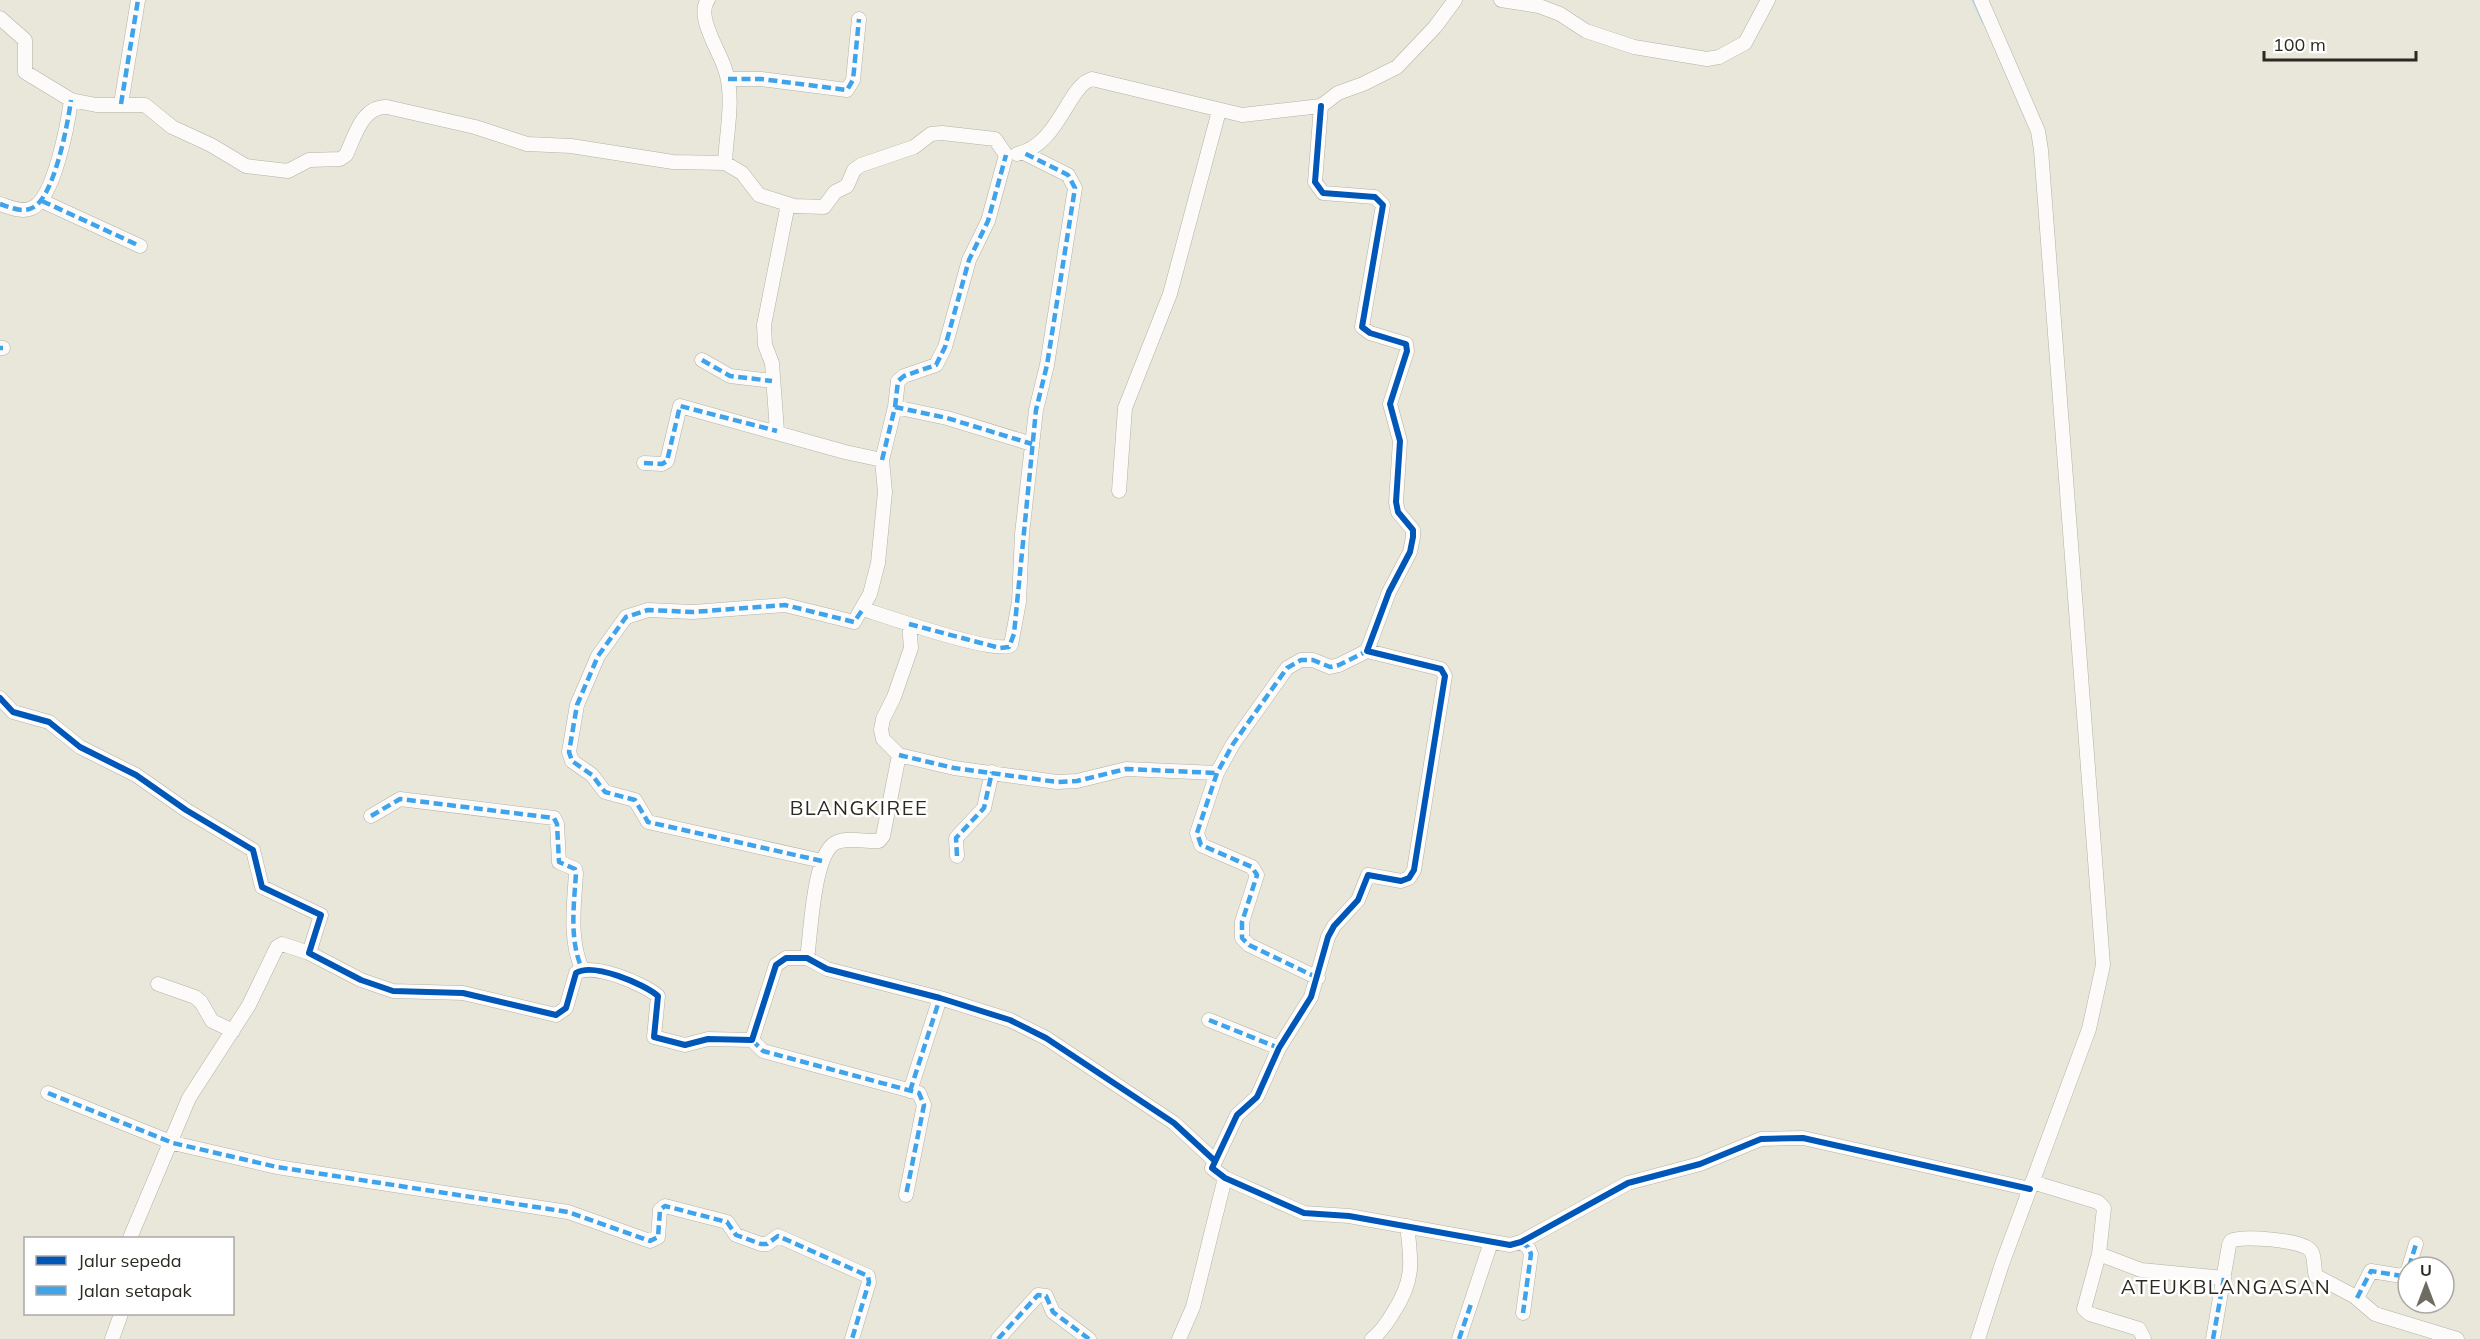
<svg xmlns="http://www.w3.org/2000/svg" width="2480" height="1339" font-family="Mulish,sans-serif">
<rect width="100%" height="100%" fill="#e9e7da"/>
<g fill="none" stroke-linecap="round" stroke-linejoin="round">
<path stroke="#bfd9ed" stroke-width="3" d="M1973 0 1983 22"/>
<defs>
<path id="minor" d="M708 0C695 15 720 52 725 69 735 97 726 134 725 163
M1501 0 1539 6 1560 14 1586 31 1634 47 1707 59 1719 57 1745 43 1768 0
M0 18 25 40V72L71 100 96 105H145L172 127 211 145 246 166 288 171 309 160 340 159 346 155C355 136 362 106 387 107L475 127 527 144 571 146 673 162 725 163 742 173 759 195 794 206 824 207 835 192 847 186 854 170 861 165 914 147 931 134 942 133 995 139 1006 155 988 221 969 260 945 347 936 365 904 376 898 381 895 407
M728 79H761L847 90 853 80 859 19
M121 104 138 0
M1321 106 1315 182 1323 193 1375 197 1383 205 1362 327 1370 333 1406 344 1407 351 1390 404 1400 441 1396 502 1398 512 1413 530V537L1410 552 1389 592 1367 651 1441 669 1445 676 1414 870 1409 878 1401 881 1368 875 1358 900 1334 926 1328 937 1311 997 1279 1048 1257 1097 1237 1115 1212 1168 1225 1178 1304 1213 1349 1216 1510 1245 1521 1242 1628 1183 1700 1164 1761 1139 1803 1138 2030 1189
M1017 154C1059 145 1068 85 1092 79L1242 115 1321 106 1338 93 1363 84 1397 67 1435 27 1455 0
M42 201 140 246
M0 204C9 207 22 213 32 208 54 199 68 123 71 100
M0 348H3
M702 360 730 376 772 381
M777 431 772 363 765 345 764 325 788 204
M644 463 662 464 667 461 680 406 845 452 882 460
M1119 491 1125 408 1170 294 1219 111
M863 609C885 616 997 655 1011 645L1019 602 1022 534 1036 410 1047 365 1075 188 1068 175 1024 153
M909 624 911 648 894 697 883 719 881 730 883 739 899 755 954 768 1057 782 1077 781 1126 769 1217 773
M0 698 13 712 49 722 80 747 136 775 186 810 253 850 262 887 321 915 309 953 361 980 393 991 463 993 556 1015 566 1008 576 973C593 962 644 984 658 996L654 1037 685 1045 708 1039 752 1040 776 965 786 958H807L827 969 940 998 1010 1020 1046 1038 1174 1123 1215 1161
M371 816 400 799 554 818 557 824 559 862 575 869 576 873C574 905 569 939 582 969
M957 856 956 838 984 808 992 772
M822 861 648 822 635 800 605 792 592 775 572 761 569 752 577 705 598 656 626 617 648 610 693 612 785 605 854 622 870 594 878 563 885 492 882 460 895 407 947 418 1032 444
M807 958C811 934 813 851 837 842 849 837 866 842 879 841L883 836 899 755
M1318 978 1249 945 1242 938V922L1257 875 1252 867 1201 845 1197 833 1217 773 1233 744 1287 668 1301 660H1313L1330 667 1339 665 1367 651
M158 984 195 997 201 1002 212 1021 233 1031
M1209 1020 1279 1048
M752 1040 763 1051 919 1093 924 1105 906 1195
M910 1091 940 998
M48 1093 173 1143 277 1167 568 1212 650 1241 658 1237 660 1210 665 1206 727 1222 736 1235 761 1244H767L778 1236 868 1276 869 1282 852 1339
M2032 1182 2098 1202 2104 1208 2099 1254 2084 1309 2090 1314 2139 1329 2144 1339
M130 1238 189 1098 249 1005 277 947 282 944 309 953
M1521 1242 1528 1247 1531 1254 1523 1313
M2099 1254 2141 1270 2224 1278
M2409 1267 2416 1244
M2357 1298 2371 1271 2402 1276 2408 1271
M112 1339 121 1314
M998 1339 1038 1295 1046 1296 1053 1312 1089 1339
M1179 1339 1193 1307 1225 1178
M1372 1339C1381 1332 1387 1323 1393 1313 1414 1281 1412 1263 1407 1226
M1459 1339 1491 1242
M1978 1339 2002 1264 2089 1029 2103 965 2041 150 2038 131 1981 0
M2213 1339 2229 1245 2231 1241C2242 1235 2299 1240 2309 1249 2316 1254 2313 1269 2316 1276L2354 1296 2375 1314 2457 1339"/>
</defs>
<use href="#minor" stroke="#b3b1a7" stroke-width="15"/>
<use href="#minor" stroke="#fcfbf9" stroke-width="14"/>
<path stroke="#3ea3ea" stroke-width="4.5" stroke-dasharray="9 4.5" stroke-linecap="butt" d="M728 79H761L847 90 853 80 859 19
M121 104 138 0
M42 201 140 246
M0 204C9 207 22 213 32 208 54 199 68 123 71 100
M0 348H3
M702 360 730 376 772 381
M895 407 898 381 904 376 936 365 945 347 969 260 988 221 1006 155
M882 460 895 407 947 418 1032 444
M644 463 662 464 667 461 680 406 777 431
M909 624 1000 648 1009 647 1014 634 1036 410 1047 365 1075 188 1068 175 1024 153
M899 755 954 768 1057 782 1077 781 1126 769 1217 773
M371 816 400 799 554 818 557 824 559 862 575 869 576 873C574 905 569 939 582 969
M957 856 956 838 984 808 992 772
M822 861 648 822 635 800 605 792 592 775 572 761 569 752 577 705 598 656 626 617 648 610 693 612 785 605 854 622 863 609
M1318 978 1249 945 1242 938V922L1257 875 1252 867 1201 845 1197 833 1217 773 1233 744 1287 668 1301 660H1313L1330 667 1339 665 1367 651
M1209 1020 1279 1048
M752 1040 763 1051 919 1093 924 1105 906 1195
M910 1091 940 998
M48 1093 173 1143 277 1167 568 1212 650 1241 658 1237 660 1210 665 1206 727 1222 736 1235 761 1244H767L778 1236 868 1276 869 1282 852 1339
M1521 1242 1528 1247 1531 1254 1523 1313
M2409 1267 2416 1244
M2357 1298 2371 1271 2402 1276 2408 1271
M998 1339 1038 1295 1046 1296 1053 1312 1089 1339
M1459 1339 1471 1304
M2213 1339 2224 1278"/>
<defs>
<path id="cycleway" d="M1321 106 1315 182 1323 193 1375 197 1383 205 1362 327 1370 333 1406 344 1407 351 1390 404 1400 441 1396 502 1398 512 1413 530V537L1410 552 1389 592 1367 651 1441 669 1445 676 1414 870 1409 878 1401 881 1368 875 1358 900 1334 926 1328 937 1311 997 1279 1048 1257 1097 1237 1115 1212 1168 1225 1178 1304 1213 1349 1216 1510 1245 1521 1242 1628 1183 1700 1164 1761 1139 1803 1138 2030 1189
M0 698 13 712 49 722 80 747 136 775 186 810 253 850 262 887 321 915 309 953 361 980 393 991 463 993 556 1015 566 1008 576 973C593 962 644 984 658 996L654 1037 685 1045 708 1039 752 1040 776 965 786 958H807L827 969 940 998 1010 1020 1046 1038 1174 1123 1215 1161"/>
</defs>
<use href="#cycleway" stroke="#fff" stroke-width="10"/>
<use href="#cycleway" stroke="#0057b8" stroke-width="6"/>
</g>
<g text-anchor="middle" stroke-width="5" stroke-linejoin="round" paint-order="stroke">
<g font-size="20" letter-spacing="1.5" fill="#2b2921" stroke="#fff">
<text x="859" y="815">BLANGKIREE</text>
<text x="2226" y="1294">ATEUKBLANGASAN</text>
</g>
</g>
<rect x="24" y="1237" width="210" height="78" fill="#ffffff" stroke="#aaa9a6" stroke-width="1.5"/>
<rect x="36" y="1256" width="30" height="9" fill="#0057b8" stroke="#aaa9a6" stroke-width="1.5"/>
<text x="78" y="1267" font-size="18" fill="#2b2921">Jalur sepeda</text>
<rect x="36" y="1286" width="30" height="9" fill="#3ea3ea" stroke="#aaa9a6" stroke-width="1.5"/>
<text x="78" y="1297" font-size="18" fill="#2b2921">Jalan setapak</text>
<g transform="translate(2426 1285)"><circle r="28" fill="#ffffff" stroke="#aaa9a6" stroke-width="1.5"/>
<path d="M0-4.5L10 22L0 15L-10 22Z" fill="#6e6c62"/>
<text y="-9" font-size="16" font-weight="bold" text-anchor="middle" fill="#2b2921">U</text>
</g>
<path d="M2264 51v9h152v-9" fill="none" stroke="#2b2921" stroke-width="3"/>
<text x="2273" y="51" font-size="18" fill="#2b2921" stroke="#ffffff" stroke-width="4.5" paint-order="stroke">100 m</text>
</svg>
